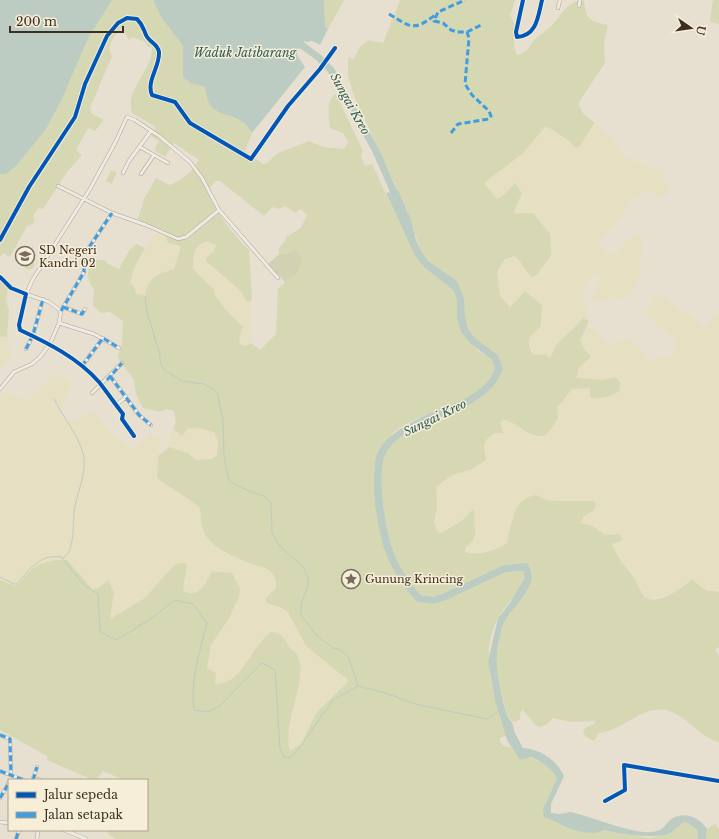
<svg xmlns="http://www.w3.org/2000/svg" width="719" height="839" font-family="'Libre Baskerville',serif">
<rect width="100%" height="100%" fill="#e7e0d1"/>
<path fill="#e6dfc2" d="M595 122 605 134 612 137 626 158 655 169H663L665 172 663 179 670 191 663 199 648 189 640 196 632 198 621 218 599 241V244L609 254H615L620 249 634 234 637 235 642 241 640 276 630 295 623 300 613 296 605 302 599 300 595 302 591 300 601 278 597 273H594L585 287 582 297 589 321 583 318 572 328 569 334 560 340 550 358 541 353 535 355 530 350 529 342 530 335 541 326 542 322V311L539 303 528 292 517 300 510 307 500 296 497 272 508 257 514 256 523 265 545 263 551 251 550 234 538 218 530 213 523 215 516 214 514 211 521 197 515 183 503 196 497 199 483 183 526 149 547 126 560 136 580 146Z
M157 227 164 230 172 245 181 246 178 259 174 269 157 274 150 279 145 295 136 294 134 286 130 283 132 273 145 248 155 236Z
M207 241 216 245 214 251 208 256 211 267 227 279 241 291 246 301 250 302 251 343 246 346 239 339 243 327 225 309 215 295 214 290 193 269 194 249 199 244Z
M658 293 705 327 717 314 719 316V593L717 591H708L702 588 692 579 672 594 650 599 646 597 635 579 616 554 612 544 619 542 617 533 605 535 593 526 581 523 583 517 592 513 582 500 559 501 546 500 539 496 513 515 511 529 506 544 482 553 466 552 465 548 475 537 473 526 475 516 473 509 463 520 443 532 440 533 437 531 434 522 437 512 436 487 452 475 471 470 484 447 486 440 494 433H503L500 423 503 420H509L527 433 556 415 557 408 572 389 590 388 600 399 614 394 621 386 619 379 616 377 603 380 576 378 579 368 588 362V352L580 341 588 328 594 329 609 345 625 339 635 343 650 360 670 357 672 355 676 348 674 339 644 313Z
M0 336 7 337 11 356 4 366 0 367Z
M55 372 72 383 63 402 60 417 72 422 78 419 91 410 117 438 133 449 150 434 159 438 161 441 158 450 157 478 169 488 188 497 200 508 203 531 213 543 248 563 269 569 274 575 276 588 265 599 273 605 282 608 288 612 306 646 346 677 347 683 326 702 315 716 301 744 293 751H289L287 741 299 682 297 654 289 647 283 637 278 633 262 638 249 661 232 678 223 685 215 684 212 670 207 668 211 645 228 620 239 597 227 572 212 571 202 588 194 594 184 591 182 588 186 578 161 582 145 598 110 619 114 592 107 580 99 588 93 590 82 579 72 564 31 570 15 586 0 580V397L5 391 16 397 29 400Z
M199 428 214 432 218 441 217 455 214 458 196 460 188 453 169 447 168 443 172 429 182 436 187 429Z"/>
<path fill="#d6d7b3" fill-rule="evenodd" d="M112 0H153L161 17 183 46V77L206 87C209 118 225 109 244 123 247 125 249 130 252 133L245 151 263 164 267 163 278 153 309 141 323 147 344 149 348 142 343 133 330 128C329 115 325 101 336 94L363 151 361 156 365 166 372 164 415 256 425 268 453 290 457 300V317L477 350 492 360 495 368C480 407 422 409 393 433 388 437 385 446 382 451 380 455 376 460 375 465 372 477 377 494 378 507 381 548 390 572 417 602L433 604 444 601 506 572 524 571C525 591 506 602 498 618 478 656 495 696 506 734V736L500 738V742L503 746 511 747 515 753C530 758 550 762 557 778L545 804 544 817 570 828 604 830 650 838 670 833 680 823 686 822 697 829 698 839H115L108 834 107 830H147V780H124L103 771 96 780H93L47 760V756L0 730V580L15 586C20 584 24 577 28 573 39 561 52 560 67 560L93 590 99 588 108 580 114 592 110 619 145 598 173 566 179 563H186C189 574 181 582 184 591 199 599 206 583 212 571L232 573 240 589 239 597 228 620 211 645 207 668 216 673 215 684C242 686 252 644 271 632 281 632 285 639 289 646 290 650 295 651 297 655 310 678 281 724 290 751L301 744 317 712 347 683 348 680 306 646 288 612 282 608 267 603 265 599 276 588C276 566 264 569 247 562 233 556 208 546 203 530 201 523 201 515 200 508 187 496 171 489 157 478L158 456 169 447 188 453 196 460 212 459 217 455 218 441 214 432 199 428 187 429 182 436 173 429 176 422 174 411 166 409 160 412 143 408 136 394 134 380 117 357 122 345 123 321 110 312 102 313 93 306 94 289C86 279 88 273 89 260H105L108 264 119 269 130 249 137 244 145 248 134 268 130 283 134 286 136 294 145 295C151 274 155 276 174 269L181 246 168 243 164 230 146 224 138 219 144 199 156 178 169 185C181 181 192 172 199 160L174 143 165 157 154 150 159 141 151 136 156 127 132 113C124 89 153 71 152 47H148L145 42 132 37 129 40 122 28C115 34 105 47 112 56L90 108 91 113 104 120 95 131 88 128 76 150 82 155 67 172 43 209 38 208 33 216 35 220 33 224 27 226 10 257 3 253 0 257V174H6L16 166 46 129 61 101 91 33ZM216 181H220L264 216 272 207 280 209 285 206 295 213 301 209 307 215 301 228 286 237V240L279 248V254H287L295 248 299 265 296 275 285 282 278 289 276 334 260 350 251 343 246 346 241 344 239 339 243 327 225 309 215 295 214 290 193 269C193 256 193 246 207 241L216 245 214 251 206 258 207 262 241 291 246 301 250 302 252 299 249 250C231 232 217 214 207 191Z
M324 0H344L328 29 325 27Z
M400 0H515L510 16C521 27 508 45 518 55 531 50 528 46 536 38 541 34 546 31 551 26 562 16 567 0 584 0 586 20 589 21 608 25L604 43 605 63 579 102C579 112 587 118 595 122L580 146 576 148 568 140 546 126 522 154 484 183 497 199 503 196 515 183 522 193 514 211 516 214 533 213 550 234 551 251V255L536 276 531 277 519 260 514 256 505 259 497 272 500 296 510 307 525 291 542 305 541 326C532 336 524 338 532 353L535 355 545 354 550 358C554 352 555 345 560 341 568 333 576 327 583 318L589 321 580 341 585 350 591 357 579 368 576 378 603 380 616 377 620 382V390C613 397 599 400 590 397V388L572 389 557 408 558 418 550 431 544 436C525 437 514 419 503 420L500 423 503 433H494L486 440 484 447 486 460 470 470 452 475 436 487 437 508 434 522 437 531 440 533 443 532 463 520 473 509C477 517 472 525 476 533L473 540 465 548V552C481 556 492 551 506 544 509 540 507 539 508 535 514 519 513 499 536 495L546 500 559 501H593L596 503C595 513 590 512 583 517L581 523 593 526 605 535 620 534 623 540 612 544C617 558 626 567 634 578 638 583 640 591 645 597 656 607 684 587 692 579L702 588 708 591H717L719 593V647L715 650 719 656V742C699 737 688 717 669 711 643 703 624 731 599 733L594 741 585 736 583 731 586 727 594 724 595 721 571 722 553 718 548 724 539 727 535 725 523 710 520 713V719L515 722C507 720 506 710 504 703 497 679 494 663 499 639 500 634 502 626 505 621 514 604 543 584 527 563L504 565 442 594 433 597 421 595C397 570 389 545 384 511 382 498 379 464 385 453 409 413 483 421 503 369L498 355 475 338 468 329 465 316 464 298 451 277 428 261 420 249 407 210 354 96 348 75V57L353 59 360 47 368 40 383 43Z
M713 0H719V24L710 22Z
M111 170 117 172 112 184 106 181Z
M23.5 264a5.5 5.5 0 1 1 11 0a5.5 5.5 0 1 1-11 0Z
M0 281 8 288 6 302 9 309 7 337 0 336Z
M715 824 719 829V839H706L707 829Z"/>
<path fill="#d1d1b3" d="M295 248 302 261 296 275 285 282 268 264 279 254H287Z"/>
<path fill="#bcccc2" d="M0 0H112L89 37 61 101 46 129 16 166 6 174H0Z
M153 0H324L325 27 328 29 320 45 312 41 306 42 304 41V45L301 49 298 48 297 55 305 67 252 133C249 130 247 125 244 123 225 109 209 120 205 87L191 83 183 77V46L161 17Z
M398 190 411 220 416 240 420 249 428 261 457 281 464 298 465 316 468 329 475 338 498 355 503 369C483 421 409 413 386 453 379 464 382 498 384 511 389 545 397 570 421 595L433 597 442 594 504 565 527 563C543 584 514 604 505 621 502 625 501 631 500 636 494 658 497 675 502 697 504 704 506 718 512 722L515 733 523 748C540 749 557 760 564 776L551 804V813L560 814 570 812C590 816 632 834 651 832 666 831 663 824 673 818 686 811 700 818 707 829L706 839H698L697 829 686 822C678 824 675 831 668 834 652 839 621 834 604 830 585 839 562 824 544 817L543 809 557 778C552 768 541 762 531 757L520 760 507 740 495 700 488 661 498 618 510 603 524 579V571L506 572 444 601 433 604 417 602C390 572 382 550 376 510 374 496 372 462 379 450 394 424 437 412 464 399 477 392 490 383 495 368L492 360 470 343 461 332 457 317V300L453 290 425 268 415 256 386 193Z"/>
<g fill="none" stroke-linecap="round" stroke-linejoin="round">
<path stroke="#bcccc2" stroke-width="1" d="M145 297 147 312 160 355V362L164 370 182 381 204 384 217 392 223 420 224 457 229 481 242 488 266 497 271 503 272 532 279 545 304 568 308 578V586L301 604V615L316 635 333 648 341 650 349 658 358 686
M54 399C63 417 77 433 83 453 88 471 76 495 74 512 73 524 74 537 70 549 69 553 66 556 63 558
M0 577 14 584H17C30 569 39 554 61 557L84 585 98 594 100 632 116 640 149 620 175 600 193 604 207 623C200 651 190 681 194 710L207 712 220 706 262 663 275 670 280 749 284 757 290 758 300 747 333 700 358 686 386 693 415 704 487 719 499 711"/>
<path stroke="#bcccc2" stroke-width="7" d="M303 46 318 57 331 70 376 151 397 199"/>
<defs>
<path id="street" d="M523 0 516 32 517 37C537 36 538 16 542 0
M579 6 580 0
M558 8 560 0
M140 147 168 163
M123 173 129 161 151 131
M141 174 154 155
M58 186 112 213 146 225 178 239 186 237 219 210
M0 240 29 187 75 117 85 84 107 36 118 23 127 18 137 19C143 25 143 28 146 35 149 42 158 44 159 52 160 67 146 81 152 95L175 102 190 123 251 159 288 106 320 69 335 48
M0 277 11 288 26 294 19 325 20 330C48 343 78 358 99 382 107 392 115 404 123 414L122 419 134 436
M63 307 82 314 85 309
M61 311 84 272V255L112 213
M59 323 94 334 119 348
M26 349 33 335 43 299
M82 366 103 338
M110 376 139 415 151 425
M0 389 14 372 32 364 40 357 50 344 59 323 61 311 49 302 26 294 33 279 90 189 116 141 127 117 135 120 159 136 190 162 202 178 219 210 278 278
M92 393 122 363
M116 405 126 397
M0 735 10 739 11 775
M0 771 24 780
M33 778 40 780
M33 780 37 767
M0 798 9 783
M605 801 625 790 624 765 719 781
M0 822 9 823
M64 830 86 839
M16 839 19 830
M37 839 38 830"/>
</defs>
<use href="#street" stroke="#ada599" stroke-width="4"/>
<use href="#street" stroke="#efebe3" stroke-width="3"/>
<path stroke="#3f9de0" stroke-width="3" stroke-dasharray="6 3" stroke-linecap="butt" d="M389 14C411 27 413 32 435 15
M467 32 483 24
M451 133 458 124 489 119 491 116 489 111 472 95 465 84 469 38 467 32H457L451 30 443 23 434 21 438 12 465 0
M63 307 82 314 85 309
M61 311 84 272V255L112 213
M26 349 33 335 43 299
M82 366 103 338 119 348
M110 376 139 415 151 425
M107 380 122 363
M0 735 10 739 11 775
M0 771 24 780
M33 780 37 767
M0 798 9 783
M16 839 19 830"/>
<defs>
<path id="cycleway" d="M523 0 516 32 517 37C537 36 538 16 542 0
M0 240 29 187 75 117 85 84 107 36 118 23 127 18 137 19C143 25 143 28 146 35 149 42 158 44 159 52 160 67 146 81 152 95L175 102 190 123 251 159 288 106 320 69 335 48
M0 277 11 288 26 294 19 325 20 330C48 343 78 358 99 382 107 392 115 404 123 414L122 419 134 436
M605 801 625 790 624 765 719 781"/>
</defs>
<use href="#cycleway" stroke="#f7eed8" stroke-width="6"/>
<use href="#cycleway" stroke="#0057b8" stroke-width="4"/>
</g>
<defs>
<symbol id="school-ring" viewBox="-11 -11 22 22"><circle r="9.5" fill="#f7eed8" stroke="#786c5e" stroke-width="1.5"/><path d="M0-5L7-2L0 1L-7-2ZM-4 1L0 2.5L4 1V4Q0 6-4 4Z" fill="#786c5e"/></symbol>
<symbol id="sight-ring" viewBox="-11 -11 22 22"><circle r="9.5" fill="#f7eed8" stroke="#786c5e" stroke-width="1.5"/><path d="M0-6L1.8-2.2L6-1.7L2.9 1.2L3.7 5.4L0 3.3L-3.7 5.4L-2.9 1.2L-6-1.7L-1.8-2.2Z" fill="#786c5e"/></symbol>
</defs>
<g fill-rule="evenodd">
<use href="#school-ring" x="14" y="245" width="22" height="22"/>
<use href="#sight-ring" x="340" y="568" width="22" height="22"/>
</g>
<g text-anchor="middle" stroke-width="3" stroke-linejoin="round" paint-order="stroke">
<g font-size="11" fill="#3d2e20" stroke="#f7eed8" text-anchor="start">
<text x="39" y="254">SD Negeri<tspan x="39" dy="13">Kandri 02</tspan></text>
<text x="365" y="583">Gunung Krincing</text>
</g>
<g font-size="12" font-style="italic" fill="#2f5d5a" stroke="#f7eed8">
<text x="245" y="57">Waduk Jatibarang</text>
<text transform="translate(350 104) rotate(61)" y="4">Sungai Kreo</text>
<text transform="translate(435 418) rotate(-26)" y="4">Sungai Kreo</text>
</g>
</g>
<rect x="8" y="779" width="140" height="52" fill="#f7eed8" stroke="#ada18e"/>
<rect x="16" y="792" width="20" height="6" fill="#0057b8" stroke="#ada18e"/>
<text x="44" y="799" font-size="12" fill="#3d2e20">Jalur sepeda</text>
<rect x="16" y="812" width="20" height="6" fill="#3f9de0" stroke="#ada18e"/>
<text x="44" y="819" font-size="12" fill="#3d2e20">Jalan setapak</text>
<g transform="translate(691 28) rotate(103)" stroke="#f7eed8" stroke-width="3" paint-order="stroke">
<path d="M0-3L7 15L0 10L-7 15Z" fill="#3d2e20"/>
<text y="-6" font-size="11" font-weight="bold" text-anchor="middle" fill="#3d2e20">U</text>
</g>
<path d="M10 26v6h113v-6" fill="none" stroke="#3d2e20" stroke-width="2"/>
<text x="16" y="26" font-size="12" fill="#3d2e20" stroke="#f7eed8" stroke-width="3" paint-order="stroke">200 m</text>
</svg>
